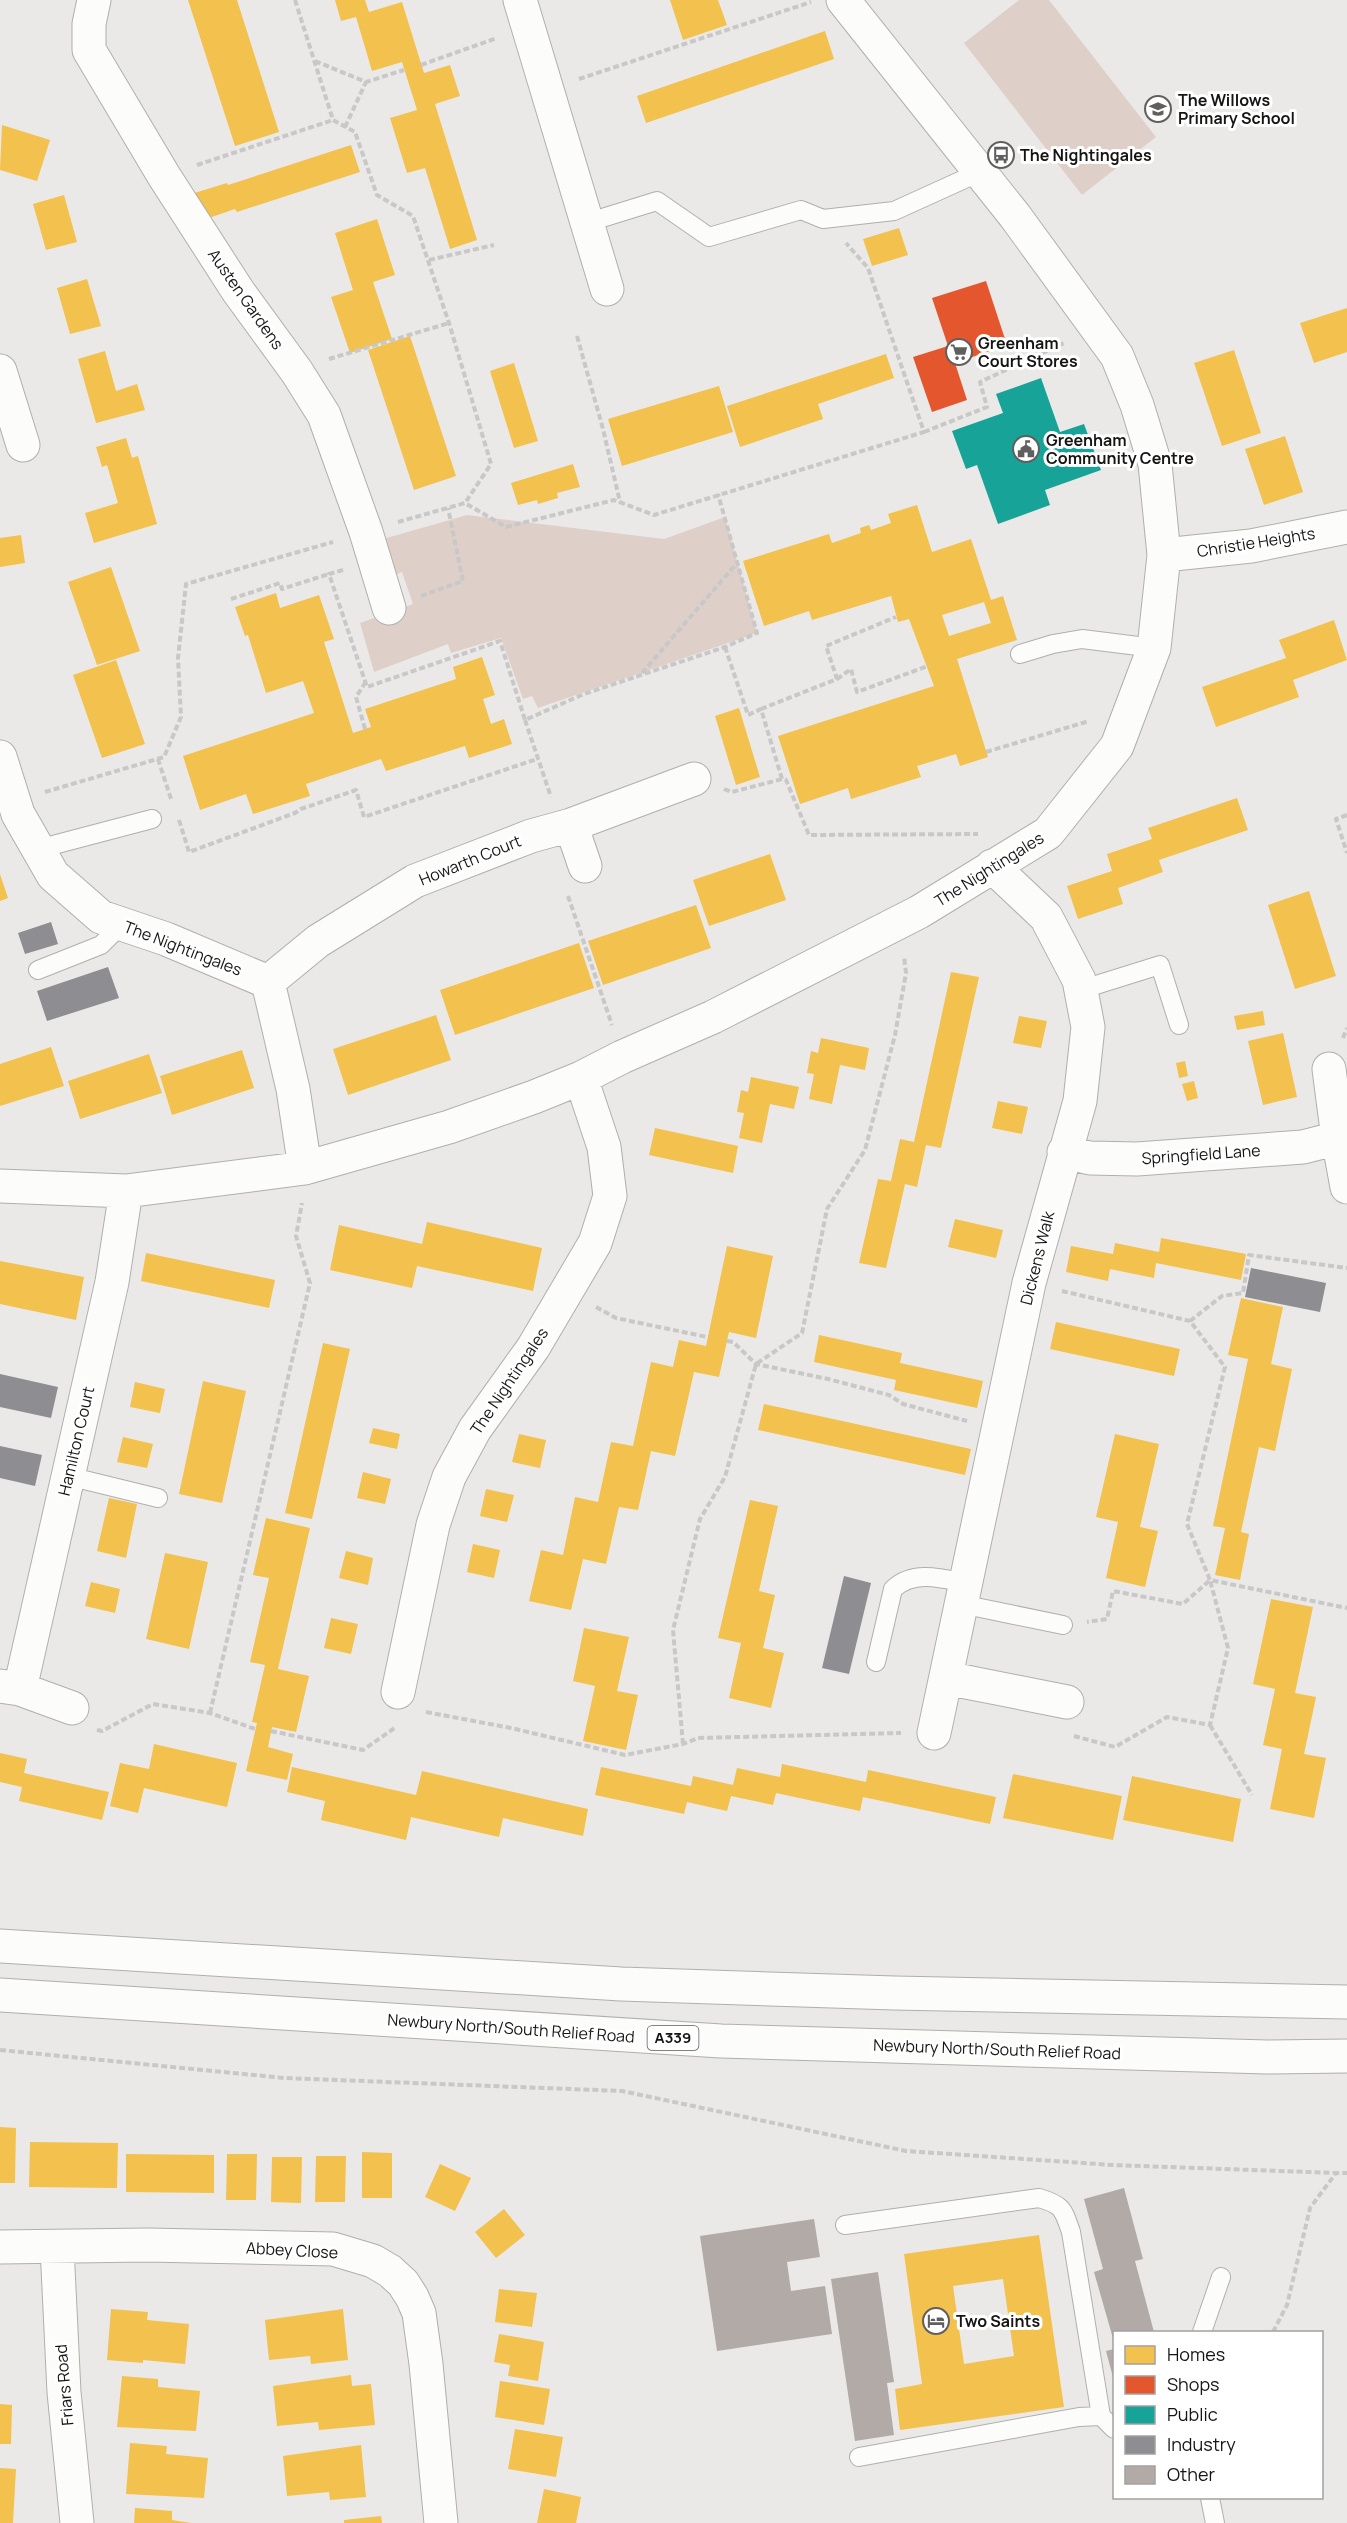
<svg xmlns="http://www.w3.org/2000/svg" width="1347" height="2523" font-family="Manrope,sans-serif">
<rect width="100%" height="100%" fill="#ebe9e7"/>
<path fill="#ded0c9" d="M1019 0H1049L1156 137 1082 195 964 43Z
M467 515 664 539 725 517 757 633 538 708 532 696 523 699 501 638 451 653 448 644 374 672 360 623 413 604 402 572 395 575 383 539Z"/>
<path fill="#f2c14e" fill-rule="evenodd" d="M188 0H237L279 132 235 146Z
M335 0H365L369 12 402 2 424 73 450 65 460 96 435 104 477 240 450 249 425 168 407 173 390 118 417 110 402 62 372 71 356 17 341 21Z
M670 0H718L727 25 683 40Z
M825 31 834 59 646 123 637 96Z
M2 125 50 140 37 181 0 170Z
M351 145 360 172 237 212 235 209 200 221 191 194 227 183 228 185Z
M64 195 77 242 46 250 33 204Z
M377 219 395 275 373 282 392 339 350 353 331 297 353 290 335 233Z
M899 228 908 255 872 266 863 239Z
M87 279 101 326 70 334 57 288Z
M1347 308V352L1314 363 1300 323Z
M410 336 456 476 414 490 368 350Z
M1234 350 1261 433 1222 446 1194 363Z
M105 351 116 391 137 384 145 410 96 423 78 359Z
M886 354 894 378 818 404 823 419 740 447 727 406Z
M514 363 538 441 514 448 490 371Z
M719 386 733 432 622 466 608 419Z
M1285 436 1303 492 1264 505 1245 449Z
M126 438 132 458 138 456 157 524 94 543 85 513 118 503 107 465 102 467 96 447Z
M573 464 580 487 557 493 558 498 538 504 537 500 518 505 511 483Z
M917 505 932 552 971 539 991 600 1003 596 1017 640 957 659 988 757 960 766 956 754 917 766 921 777 851 799 848 788 800 804 778 736 934 686 909 619 898 622 891 596 812 620 809 611 764 626 743 561 829 534 832 543 861 533 860 528 869 525 871 530 891 523 888 514ZM984 602 991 623 949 636 942 615Z
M21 535 25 563 0 567V538Z
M111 567 140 651 97 665 68 582Z
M276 593 280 608 319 595 334 639 324 642 353 733 371 727 365 709 456 679 453 667 482 657 495 695 483 699 491 724 504 719 512 744 469 758 465 746 386 771 381 759 306 784 310 796 253 814 246 794 200 810 183 756 314 713 303 681 266 693 248 635 245 636 235 607Z
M1334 620 1347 660 1293 680 1299 697 1216 727 1202 687 1286 658 1279 640Z
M116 660 145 744 102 758 73 675Z
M739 708 760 777 736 785 715 716Z
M1237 798 1248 830 1159 860 1163 872 1118 888 1123 904 1078 919 1067 886 1112 871 1107 854 1152 839 1148 828Z
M770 854 786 900 709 926 693 880Z
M0 874 8 898 0 901Z
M1309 891 1336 976 1295 989 1268 905Z
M696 905 711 948 603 985 588 941Z
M579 943 594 988 455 1035 440 990Z
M951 972 979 977 941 1148 926 1145 917 1187 905 1184 886 1268 859 1263 878 1179 891 1181 900 1139 914 1142Z
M1263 1011 1265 1025 1237 1030 1234 1016Z
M436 1015 451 1060 348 1095 333 1049Z
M1019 1016 1047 1021 1041 1048 1013 1043Z
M1283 1033 1297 1097 1263 1105 1248 1041Z
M821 1038 869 1048 865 1070 840 1065 832 1104 809 1099 814 1074 807 1073 811 1051 818 1053Z
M51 1047 64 1086 0 1106V1064Z
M242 1050 254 1088 172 1115 160 1076Z
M149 1054 162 1093 80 1119 68 1081Z
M1185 1061 1188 1076 1179 1078 1176 1063Z
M751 1077 799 1087 794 1109 770 1104 762 1143 739 1138 744 1113 737 1112 741 1090 748 1092Z
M1194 1081 1198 1098 1187 1101 1182 1084Z
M998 1101 1028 1107 1022 1134 992 1128Z
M655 1128 738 1146 733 1173 649 1155Z
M955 1219 1003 1230 996 1258 948 1247Z
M427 1222 542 1248 533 1291 417 1266 412 1288 330 1270 339 1225 422 1244Z
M1161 1238 1246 1254 1241 1280 1156 1263 1154 1278 1110 1269 1108 1281 1066 1272 1071 1246 1113 1254 1115 1243 1159 1252Z
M727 1246 773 1256 756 1338 729 1332 719 1377 694 1372 675 1456 651 1451 638 1510 619 1507 606 1564 583 1559 571 1610 529 1601 541 1550 563 1555 575 1497 598 1502 611 1442 633 1446 651 1362 673 1367 679 1340 706 1346Z
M146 1253 275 1280 269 1308 141 1281Z
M0 1261 84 1277 76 1320 0 1304Z
M1241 1298 1283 1307 1271 1364 1292 1369 1275 1451 1259 1447 1241 1532 1249 1534 1240 1580 1215 1575 1225 1528 1213 1526 1248 1359 1228 1355Z
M1056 1322 1180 1349 1174 1376 1050 1349Z
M819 1335 902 1353 900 1363 983 1381 977 1408 894 1390 896 1380 814 1362Z
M323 1343 350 1349 312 1519 285 1513Z
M203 1381 246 1391 222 1503 179 1494Z
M135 1382 165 1389 160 1413 130 1407Z
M764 1404 971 1449 965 1475 758 1430Z
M373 1428 400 1434 397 1449 369 1443Z
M519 1434 546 1440 540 1468 512 1462Z
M1115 1434 1159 1444 1140 1527 1158 1531 1145 1587 1106 1578 1118 1522 1096 1517Z
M123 1437 153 1444 147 1468 117 1462Z
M363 1472 391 1479 385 1504 357 1498Z
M486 1489 514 1495 507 1522 480 1516Z
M109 1498 137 1504 126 1558 97 1551Z
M750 1500 778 1506 759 1591 775 1595 763 1648 784 1653 771 1708 729 1698 741 1643 718 1638Z
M266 1518 310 1528 278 1669 309 1676 296 1732 272 1727 268 1747 293 1754 287 1780 246 1771 257 1723 252 1722 265 1665 250 1662 269 1578 253 1575Z
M473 1544 500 1550 494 1578 467 1572Z
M346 1551 373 1558 368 1585 339 1578Z
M165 1553 208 1562 189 1649 146 1639Z
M91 1582 120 1589 115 1613 85 1606Z
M1271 1599 1313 1607 1295 1693 1316 1697 1304 1754 1326 1758 1314 1818 1270 1809 1282 1749 1263 1745 1275 1689 1253 1684Z
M331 1618 358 1624 351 1654 324 1648Z
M584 1628 629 1637 617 1691 638 1695 626 1750 583 1741 595 1686 573 1681Z
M154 1744 237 1763 227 1807 144 1788 138 1813 110 1806 120 1763 149 1769Z
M0 1753 27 1759 24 1773 109 1792 102 1820 19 1801 22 1787 0 1782Z
M782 1764 866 1782 868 1770 996 1797 990 1824 863 1797 860 1811 776 1793 773 1805 731 1796 727 1811 687 1802 684 1814 595 1795 601 1767 691 1786 693 1776 733 1785 737 1768 780 1777Z
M292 1767 416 1795 422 1771 588 1809 583 1836 503 1818 499 1837 411 1817 406 1840 321 1820 325 1801 287 1792Z
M1013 1774 1122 1796 1113 1840 1003 1818Z
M1132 1776 1241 1799 1233 1842 1123 1820Z
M0 2127 16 2128 15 2183H0Z
M30 2142 118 2143 117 2188 29 2187Z
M362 2152 392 2153V2198H362Z
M126 2154 214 2155V2193L126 2192Z
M227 2154H257L256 2200H226Z
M316 2156H346L345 2202H315Z
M272 2157H302L301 2203 271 2202Z
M440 2164 471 2178 455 2211 425 2197Z
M504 2209 525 2235 496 2258 475 2232Z
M1039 2235 1064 2407 900 2430 895 2389 922 2384 904 2254ZM1003 2279 1014 2356 964 2364 953 2286Z
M499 2289 537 2293 532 2327 495 2322Z
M111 2309 148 2312 147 2320 189 2324 185 2364 143 2360V2363L107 2360Z
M343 2309 348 2360 311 2364 310 2356 269 2360 265 2320Z
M499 2334 544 2342 538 2381 508 2376 510 2365 494 2362Z
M351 2375 352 2386 371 2384 375 2425 319 2430 318 2422 277 2426 273 2386Z
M122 2376 158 2379V2387L200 2391 196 2431 117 2427Z
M500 2381 550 2389 544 2425 495 2417Z
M0 2404 12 2405 11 2444H0Z
M515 2429 563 2437 556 2477 508 2469Z
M130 2443 167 2446 166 2454 208 2458 204 2498 126 2494Z
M361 2445 366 2497 330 2500 329 2492 287 2496 283 2456Z
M0 2468 16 2469 13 2523H0Z
M544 2489 581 2497 576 2523H537Z
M135 2508 172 2511V2520L191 2523H134Z
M381 2516 382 2523H344V2520Z"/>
<path fill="#e4572e" d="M986 281 1007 345 955 363 967 400 932 412 913 357 948 346 932 298Z"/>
<path fill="#17a398" d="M1041 378 1060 432 1084 424 1101 470 1045 490 1050 505 998 524 977 465 966 469 952 431 1003 413 996 394Z"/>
<path fill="#8d8d92" d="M51 922 58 944 25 954 18 933Z
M108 967 119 998 47 1021 37 991Z
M1251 1268 1326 1283 1320 1312 1245 1297Z
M0 1374 58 1387 51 1418 0 1407Z
M0 1446 42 1455 35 1486 0 1478Z
M844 1576 871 1583 849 1674 822 1668Z"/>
<path fill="#b1aaa6" d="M1124 2188 1143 2259 1135 2261 1154 2332H1114V2342L1094 2272 1103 2269 1084 2199Z
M814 2219 820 2257 787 2262 791 2291 825 2286 832 2334 717 2351 700 2236Z
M878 2272 894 2382 887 2383 894 2435 855 2441 831 2279Z
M1114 2349V2381L1106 2351Z"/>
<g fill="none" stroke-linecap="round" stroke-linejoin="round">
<defs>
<path id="lane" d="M586 223 657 201 709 237 801 210 823 219 894 211 980 172
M1020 654 1053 644 1082 639 1154 648
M38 849 152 819
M38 970 101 945 122 924
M1080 990 1160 965 1179 1025
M68 1476 158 1498
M961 1604 1063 1625
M876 1662 893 1589C913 1570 941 1578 965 1583
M845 2225 1039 2198C1063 2205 1063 2209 1071 2232L1101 2416
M1202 2332 1221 2277
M859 2457 1079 2417 1101 2416 1114 2429
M1210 2498 1215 2523"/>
<path id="street" d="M94 0 89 24V50L164 176 238 291 297 372 324 415 366 532 389 608
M520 0 607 289
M0 371 23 445
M1164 555 1251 546 1347 527
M0 757 18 814 53 875 101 917 166 939 268 982 293 1089 305 1168
M571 825 585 866
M268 982 318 941 415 881 531 836 571 825 694 779
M1329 1069 1338 1138
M1064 1152 1090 1158 1137 1159 1303 1147 1338 1138 1347 1187
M0 1186 126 1191 305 1168 449 1127 534 1097 581 1078 622 1057 713 1017 919 912 1048 833 1117 746 1154 648 1164 555 1155 464 1137 405 1117 356 1015 216 843 0
M946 1678 1067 1702
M0 1686 20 1689 72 1708
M20 1689 112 1282 126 1191
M398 1692 433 1525 449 1477 475 1429 533 1348 595 1243 610 1196 604 1147 581 1078
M934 1733 1029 1283 1080 1101 1088 1027 1079 980 1046 917 992 866
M0 2247 147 2245 333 2249 373 2261 390 2271 403 2283 412 2297 419 2313 426 2364 441 2523
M57 2247 64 2392 77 2523"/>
<path id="highway" d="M0 1946 621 1984 894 1993 1347 2002
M0 1995 721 2041 1267 2057 1347 2056"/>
</defs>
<use href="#lane" stroke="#b0afae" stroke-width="20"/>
<use href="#street" stroke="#b0afae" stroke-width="35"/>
<use href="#highway" stroke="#b0afae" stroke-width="35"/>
<path stroke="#c8c8c8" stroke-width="4" stroke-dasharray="6 3" stroke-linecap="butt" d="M295 0 333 120 355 132 377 195 413 216 449 323 491 464 465 503
M315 61 366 82 404 70
M421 65 497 38
M579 79 811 2
M345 127 366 82
M197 165 333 120
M429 260 494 245
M577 336 603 429 620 502
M329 359 449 323
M924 432 987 407 980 382 1066 342
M398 522 465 503 506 527 614 500 654 515 924 432 868 268 846 243
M343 570 329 574 367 687 500 641 525 720 584 694 725 647 757 633 718 494
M421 596 463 581 448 508
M231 599 280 583 282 589 329 574
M725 647 748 715 761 709 782 779 786 780 809 835 978 834
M642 673 737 563
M837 679 851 669 857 692 928 666
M761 709 837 679 826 646 896 617
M525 720 551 797
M365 729 356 697 365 683
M986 752 1089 721
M158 759 171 799
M724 789 732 792 782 779
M45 792 164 757 181 717 178 658 186 584 333 542
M1347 815 1336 819 1347 853
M179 820 189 852 295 813 301 809 356 790 364 817 537 759
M568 896 612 1025
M1343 1038 1347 1028
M1062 1291 1190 1321 1225 1367 1187 1524 1210 1580 1347 1608
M596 1307 616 1318 707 1337
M1190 1321 1222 1296 1243 1293 1249 1255 1347 1268
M727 1341 733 1342 756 1364 828 1379 889 1395 903 1404 967 1421
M426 1712 511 1728 625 1755 683 1744 698 1738 901 1733
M210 1713 310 1283 296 1236 302 1203
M1210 1725 1252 1795
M97 1730 102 1731 153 1704 210 1713 255 1729
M271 1731 363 1750 396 1727
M1074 1736 1115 1747 1167 1717 1210 1725 1228 1648 1210 1580 1183 1604 1113 1591 1107 1619 1087 1622
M683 1744 673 1630 700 1519 725 1477 756 1364 802 1333 827 1209 865 1150 895 1035 906 973 904 956
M0 2050 284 2078 622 2091 906 2151 1113 2165 1336 2173
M1273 2332 1287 2305 1310 2208 1336 2173H1347"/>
<use href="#lane" stroke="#fcfcfb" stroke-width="18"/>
<use href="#street" stroke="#fcfcfb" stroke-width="33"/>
<use href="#highway" stroke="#fcfcfb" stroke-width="33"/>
</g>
<defs>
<symbol id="school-ring" viewBox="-11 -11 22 22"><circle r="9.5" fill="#fff" stroke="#615f5e" stroke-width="1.5"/><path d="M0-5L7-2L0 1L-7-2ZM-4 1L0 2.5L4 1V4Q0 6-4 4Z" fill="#615f5e"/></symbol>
<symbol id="bus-ring" viewBox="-11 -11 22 22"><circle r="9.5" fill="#fff" stroke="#615f5e" stroke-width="1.5"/><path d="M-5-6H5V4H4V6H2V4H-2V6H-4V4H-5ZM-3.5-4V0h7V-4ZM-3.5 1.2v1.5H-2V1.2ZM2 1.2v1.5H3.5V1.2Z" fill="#615f5e"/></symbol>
<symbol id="supermarket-ring" viewBox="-11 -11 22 22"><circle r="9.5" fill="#fff" stroke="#615f5e" stroke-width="1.5"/><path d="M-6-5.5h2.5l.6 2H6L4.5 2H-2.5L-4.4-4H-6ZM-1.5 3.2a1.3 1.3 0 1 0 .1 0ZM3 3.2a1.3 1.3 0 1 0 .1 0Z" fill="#615f5e"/></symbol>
<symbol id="civic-ring" viewBox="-11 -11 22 22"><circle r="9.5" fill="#fff" stroke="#615f5e" stroke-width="1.5"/><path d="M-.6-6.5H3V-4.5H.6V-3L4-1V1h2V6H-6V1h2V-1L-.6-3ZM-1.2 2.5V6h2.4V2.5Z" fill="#615f5e"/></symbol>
<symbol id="hotel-ring" viewBox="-11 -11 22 22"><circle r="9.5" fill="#fff" stroke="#615f5e" stroke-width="1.5"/><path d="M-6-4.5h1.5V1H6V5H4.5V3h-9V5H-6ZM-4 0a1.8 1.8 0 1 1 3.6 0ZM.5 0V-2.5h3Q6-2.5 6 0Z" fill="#615f5e"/></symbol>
</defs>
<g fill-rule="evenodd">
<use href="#school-ring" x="1143" y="94" width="30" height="30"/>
<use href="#bus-ring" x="986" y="140" width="30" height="30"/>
<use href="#supermarket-ring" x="944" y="337" width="30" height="30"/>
<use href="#civic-ring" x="1011" y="434" width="30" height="30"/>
<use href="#hotel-ring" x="921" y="2306" width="30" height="30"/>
</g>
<g text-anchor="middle" stroke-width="6" stroke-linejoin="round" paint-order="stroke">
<rect fill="#fff" stroke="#5c5b5a" stroke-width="1.5" x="647.5" y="2026" width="51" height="24" rx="4.5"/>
<g font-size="15" font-weight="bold" fill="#161514">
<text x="673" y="2043">A339</text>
</g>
<g font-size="16" font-weight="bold" fill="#161514" stroke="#fff" text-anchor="start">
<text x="1178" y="106">The Willows<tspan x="1178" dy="18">Primary School</tspan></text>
<text x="1020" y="161">The Nightingales</text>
<text x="978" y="349">Greenham<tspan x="978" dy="18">Court Stores</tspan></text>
<text x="1046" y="446">Greenham<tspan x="1046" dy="18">Community Centre</tspan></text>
<text x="956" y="2327">Two Saints</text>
</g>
<g font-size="16" fill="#161514" stroke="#fff">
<text transform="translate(246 299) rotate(55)" y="6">Austen Gardens</text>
<text transform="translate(1256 542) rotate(-9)" y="6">Christie Heights</text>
<text transform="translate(470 860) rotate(-22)" y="6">Howarth Court</text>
<text transform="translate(989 869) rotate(-32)" y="6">The Nightingales</text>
<text transform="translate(183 948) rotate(21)" y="6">The Nightingales</text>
<text transform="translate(1201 1154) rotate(-4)" y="6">Springfield Lane</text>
<text transform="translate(1037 1258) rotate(-76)" y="6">Dickens Walk</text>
<text transform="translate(509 1381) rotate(-56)" y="6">The Nightingales</text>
<text transform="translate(76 1441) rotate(-77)" y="6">Hamilton Court</text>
<text transform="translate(511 2028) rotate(4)" y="6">Newbury North/South Relief Road</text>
<text transform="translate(997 2049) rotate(2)" y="6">Newbury North/South Relief Road</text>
<text transform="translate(292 2250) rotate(3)" y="6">Abbey Close</text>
<text transform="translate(64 2385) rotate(-95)" y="6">Friars Road</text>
</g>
</g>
<rect x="1113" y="2331" width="210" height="168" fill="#ffffff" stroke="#a2a1a1" stroke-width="1.5"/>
<rect x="1125" y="2346" width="30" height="18" fill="#f2c14e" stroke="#a2a1a1" stroke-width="1.5"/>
<text x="1167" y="2361" font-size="18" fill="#161514">Homes</text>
<rect x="1125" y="2376" width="30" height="18" fill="#e4572e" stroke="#a2a1a1" stroke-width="1.5"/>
<text x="1167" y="2391" font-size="18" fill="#161514">Shops</text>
<rect x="1125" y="2406" width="30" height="18" fill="#17a398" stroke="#a2a1a1" stroke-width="1.5"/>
<text x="1167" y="2421" font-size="18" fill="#161514">Public</text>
<rect x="1125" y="2436" width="30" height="18" fill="#8d8d92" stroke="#a2a1a1" stroke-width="1.5"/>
<text x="1167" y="2451" font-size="18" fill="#161514">Industry</text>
<rect x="1125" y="2466" width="30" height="18" fill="#b1aaa6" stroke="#a2a1a1" stroke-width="1.5"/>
<text x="1167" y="2481" font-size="18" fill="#161514">Other</text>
</svg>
